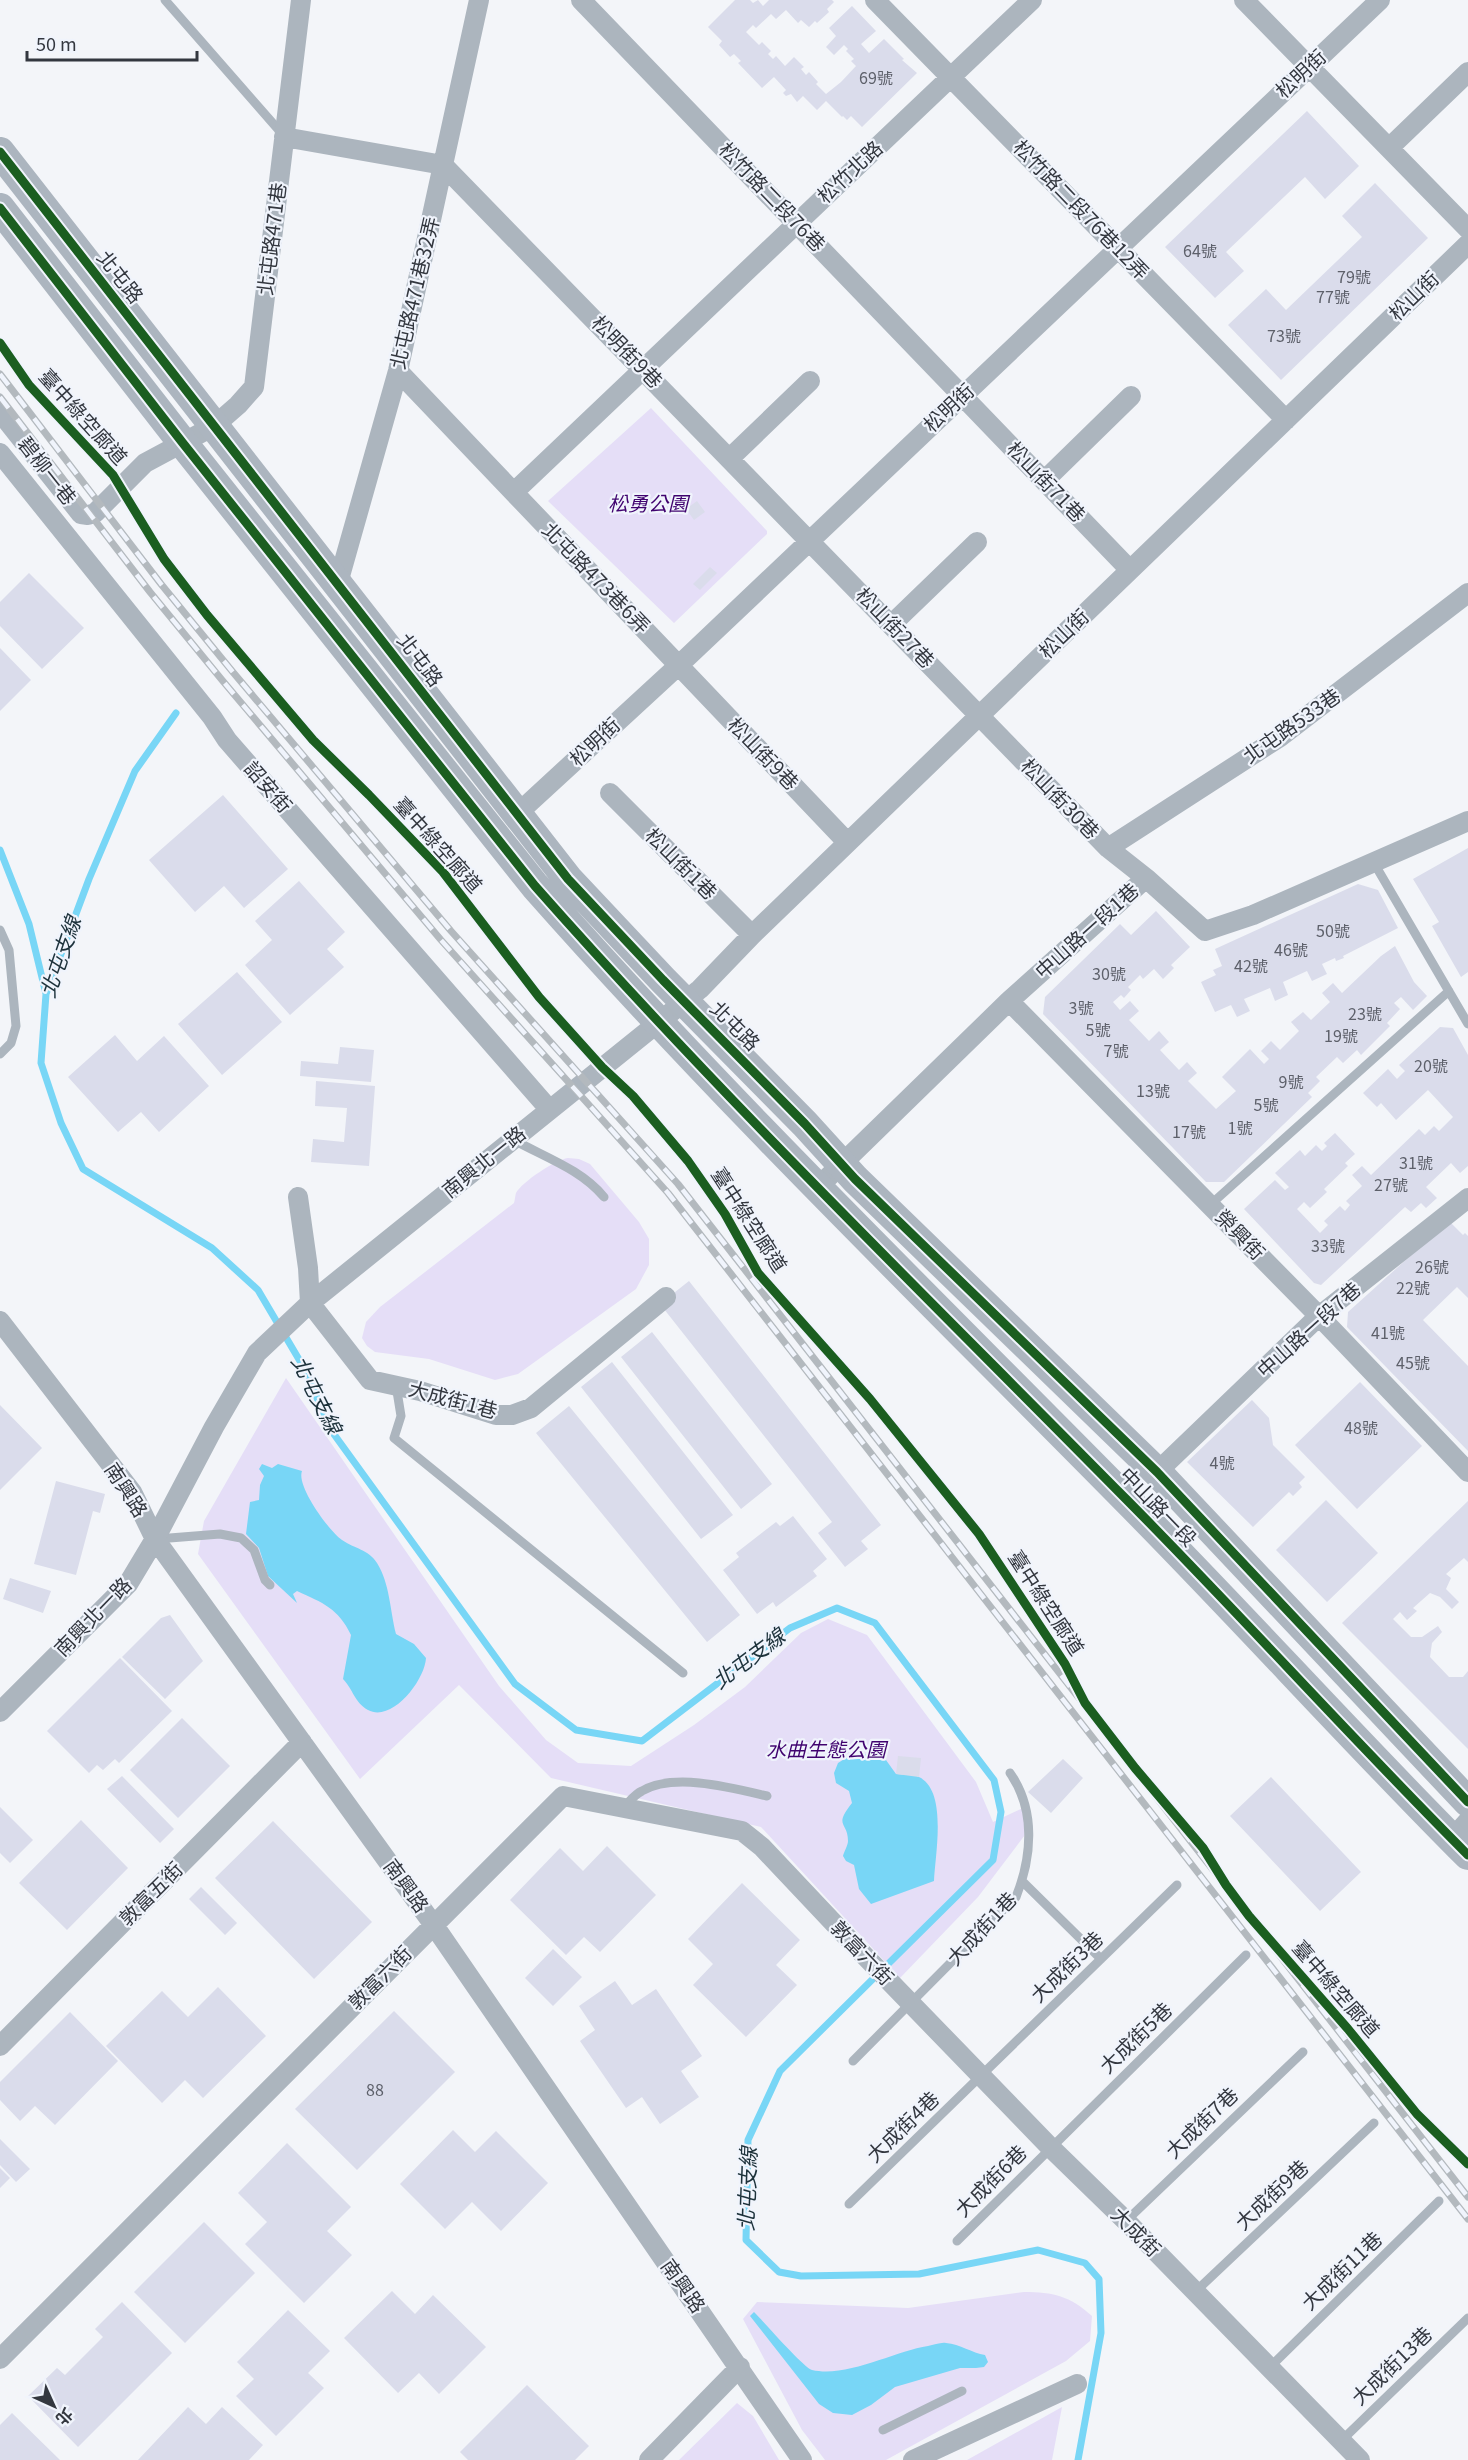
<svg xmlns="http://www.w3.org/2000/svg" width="1468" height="2460" font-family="Georgia,'Noto Sans TC',serif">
<rect width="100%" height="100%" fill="#f3f5f9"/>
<path fill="#e5def7" d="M651 408 767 531V534L674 623 548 501Z
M568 1158 579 1159 590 1164 639 1222 649 1239V1265L636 1289 518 1374 495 1380 429 1359 375 1352 367 1346 362 1338 366 1322 380 1307 514 1203C515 1200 515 1196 516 1193 522 1182 555 1160 568 1158Z
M286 1378 499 1686 546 1740 578 1763 631 1766 694 1725 745 1687 801 1633 828 1619 867 1635 976 1782 993 1822 1025 1807 1028 1831 978 1897 900 1978 761 1827 551 1778 459 1685 360 1779 198 1554 204 1521Z
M1024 2292C1053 2292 1070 2296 1092 2316L1090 2341 1066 2361 886 2460H825L802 2430 743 2319 757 2302 908 2308Z
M737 2403 753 2416 779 2460H679Z
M1062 2407 1052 2460H967Z"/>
<path fill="#78d6f6" d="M262 1464 272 1468 278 1464 302 1471C296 1486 329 1531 342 1540 355 1549 368 1549 377 1563 390 1584 390 1610 396 1634L414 1644 426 1658C425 1680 392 1723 368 1710 354 1702 353 1689 343 1679L351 1635C338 1608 323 1603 297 1591L293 1594 297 1603 268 1576 259 1548 246 1534 250 1502 259 1500 260 1485 264 1476 259 1469Z
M868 1754 886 1760 896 1774C903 1775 913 1774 919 1777 948 1791 935 1855 934 1881L871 1904 859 1889 854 1865 846 1861 843 1856C844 1852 848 1845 848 1841 848 1821 833 1827 852 1803L849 1791 836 1783 834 1773 838 1763 846 1758Z
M754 2312C765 2323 803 2367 812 2370 847 2378 895 2351 928 2346 934 2345 941 2342 946 2343 960 2344 972 2353 985 2355L988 2362 984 2367 976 2368H960L895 2387 871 2405 852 2415 833 2413 819 2404 750 2316Z"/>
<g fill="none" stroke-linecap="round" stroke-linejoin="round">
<path stroke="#78d6f6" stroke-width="7" d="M176 713 135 771 89 879 46 994 41 1063 61 1123 83 1169 212 1248 258 1290 307 1373 328 1426 515 1684 576 1730 642 1741 790 1628 837 1608 875 1623 994 1780 1001 1812 993 1860 780 2071 748 2140 746 2240 779 2272 801 2276 919 2274 1038 2250 1085 2263 1099 2279 1101 2333 1078 2460
M0 850 29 924 46 994"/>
</g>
<path fill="#dadceb" d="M735 0H750L753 3 758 0 763 6 769 0H832L834 2 827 9 829 12 817 23 815 21 809 27 801 20 798 23 786 10 776 19 771 14 756 28 753 25 746 32 759 45 762 42 771 51 768 54 773 59 776 56 785 66 794 57 804 67 801 69 806 75 809 72 818 82 816 84 826 94 841 82 856 66 851 61 854 59 846 51 848 49 844 45 834 55 826 47 836 36 829 28 852 6 876 31 861 44 869 53 884 39 904 59 902 60 917 73 862 127 851 116 847 120 843 116 842 117 826 101 817 110 803 96 797 102 791 94 786 96 783 93 786 90 774 77 762 88 738 63 741 61 734 54 730 57 719 45 722 41 708 27Z
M1307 111 1359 166 1325 199 1305 177 1226 252 1244 271 1215 298 1165 247Z
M1375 183 1428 238 1281 380 1228 325 1266 289 1286 310 1362 237 1342 216Z
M697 501 705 512 694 520 686 509Z
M710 567 717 573 700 590 693 584Z
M29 573 84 628 42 669 0 626V602Z
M0 648 31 680 0 711Z
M223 795 288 869 244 908 224 886 195 912 149 860Z
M1468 848V972L1461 977 1432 926 1439 922 1413 879Z
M299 881 345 932 327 949 344 967 290 1015 245 965 272 940 255 921Z
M1358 884 1378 890 1398 928 1343 956 1344 958 1336 961 1335 958 1322 964 1327 974 1312 981 1307 971 1283 982 1288 995 1275 1001 1270 988 1244 999 1250 1011 1237 1017 1231 1005 1215 1012 1201 982 1216 975 1213 970 1222 966 1215 949Z
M1156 911 1190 947 1171 965 1174 968 1163 979 1154 969 1143 979 1140 975 1128 987 1131 990 1124 998 1121 995 1113 1002 1120 1010 1130 1001 1139 1011 1129 1020 1149 1041 1159 1031 1169 1042 1160 1050 1179 1070 1187 1062 1197 1073 1188 1081 1216 1109 1236 1091 1222 1077 1250 1049 1264 1064 1269 1059 1261 1051 1271 1041 1280 1050 1299 1031 1291 1022 1303 1012 1311 1020 1330 1002 1322 993 1333 983 1342 993 1381 956 1395 946 1414 982 1427 996 1413 1010 1401 997 1394 1003 1400 1009 1387 1023 1390 1026 1361 1055 1357 1050 1343 1063 1337 1057 1316 1077 1320 1081 1308 1093 1312 1097 1224 1182H1206L1043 1014 1045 997 1120 924 1131 935Z
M237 972 282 1022 222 1075 178 1024Z
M1440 1027 1453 1028 1468 1055V1166L1460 1173 1451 1163 1426 1187 1437 1198 1426 1208 1421 1203 1411 1212 1405 1207 1321 1285 1314 1283 1244 1209 1275 1180 1285 1190 1289 1187 1275 1173 1300 1150 1305 1156 1316 1145 1322 1151 1327 1146 1324 1143 1335 1133 1355 1154 1345 1163 1348 1166 1324 1189 1327 1192 1310 1208 1304 1202 1297 1209 1320 1233 1328 1225 1324 1221 1340 1206 1345 1211 1350 1205 1346 1201 1362 1186 1352 1175 1362 1166 1371 1175 1419 1129 1425 1135 1434 1126 1439 1131 1453 1117 1428 1090 1396 1120 1381 1103 1377 1107 1363 1093 1388 1069 1397 1079 1405 1071 1399 1065Z
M115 1035 137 1061 164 1036 209 1086 159 1132 141 1112 118 1132 68 1077Z
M340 1047 374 1050 371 1082 300 1076 301 1061 338 1064Z
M316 1081 375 1086 369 1166 311 1162 313 1139 344 1142 347 1108 315 1106Z
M1449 1221 1463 1235 1465 1233 1468 1236V1298L1457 1287 1423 1320 1468 1366V1451L1347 1327 1348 1312Z
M689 1281 881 1525 861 1541 868 1549 845 1567 818 1533 832 1522 660 1304Z
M652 1332 772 1484 741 1509 621 1357Z
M612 1362 733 1515 701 1539 581 1387Z
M1360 1382 1422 1446 1357 1509 1295 1445Z
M1252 1400 1269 1418 1273 1445 1305 1477 1299 1483 1302 1487 1293 1496 1289 1492 1253 1527 1187 1462Z
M0 1405 42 1448 0 1490Z
M569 1406 740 1615 707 1642 536 1433Z
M56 1481 105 1494 100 1513 93 1511 76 1575 34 1564Z
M1326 1500 1378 1553 1327 1602 1276 1550Z
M1468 1501V1562L1464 1558 1446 1574 1451 1578 1446 1589 1459 1602 1452 1609 1440 1597 1430 1593 1413 1608 1417 1611 1407 1620 1400 1612 1393 1619 1411 1637H1422L1438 1626 1442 1632 1432 1643 1430 1657 1449 1677H1463L1468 1671V1749L1342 1623Z
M793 1516 827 1559 813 1571 817 1576 776 1607 773 1602 757 1614 723 1570 739 1557 736 1553 776 1522 780 1526Z
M10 1578 51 1591 43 1613 3 1599Z
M170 1615 203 1661 165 1699 122 1657 161 1618Z
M120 1658 172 1711 119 1763 115 1759 103 1770 97 1765 89 1773 47 1731Z
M182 1718 230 1766 178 1818 130 1770Z
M898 1756 921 1758 919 1777 896 1774Z
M1063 1759 1083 1778 1051 1813 1028 1792Z
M122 1776 174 1829 160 1843 107 1789Z
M1271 1777 1361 1872 1320 1911 1230 1816Z
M0 1807 33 1840 10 1863 0 1853Z
M81 1820 128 1868 67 1930 19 1883Z
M273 1821 372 1922 314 1979 215 1878Z
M607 1846 656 1895 600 1952 584 1937 566 1955 510 1900 560 1848 583 1871Z
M742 1883 800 1940 776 1965 797 1985 746 2037 693 1985 713 1964 688 1939Z
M201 1887 237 1923 225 1935 189 1899Z
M553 1949 582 1977 553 2006 525 1978Z
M615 1981 632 2005 656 1989 702 2056 681 2071 699 2097 660 2124 642 2097 626 2108 580 2041 595 2030 579 2006Z
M218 1987 266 2036 203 2098 185 2080 162 2103 106 2046 162 1991 188 2017Z
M394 2011 455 2072 357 2170 295 2109Z
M70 2012 118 2061 55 2125 35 2106 20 2121 0 2100V2082Z
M453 2130 475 2152 496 2131 548 2183 501 2231 472 2202 445 2229 400 2184Z
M0 2139 30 2169 16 2182 0 2165Z
M287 2143 351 2207 327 2231 352 2255 304 2303 245 2244 267 2222 238 2193Z
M0 2168 10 2178 0 2188Z
M204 2222 255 2273 185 2343 134 2292Z
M392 2291 415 2314 433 2295 486 2347 439 2394 419 2373 398 2393 344 2338Z
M122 2302 172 2353 78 2447 28 2396 57 2368 65 2375 103 2337 95 2329Z
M288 2310 330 2351 308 2373 324 2388 276 2436 236 2396 254 2379 237 2362Z
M527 2385 589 2446 575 2460H468L460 2452Z
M188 2407 206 2424 222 2407 263 2445 249 2460H138Z
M12 2413 60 2460H0V2425Z"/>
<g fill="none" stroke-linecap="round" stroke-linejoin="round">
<path stroke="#acb5be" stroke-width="9" d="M165 0 284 136
M1374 863 1468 1024
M0 930 9 950 16 1026 11 1043 0 1054
M512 1139C544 1157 581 1169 604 1197
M1210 1205 1449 991
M396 1385 401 1416 394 1438 683 1673
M157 1539 220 1534 241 1538 254 1550 265 1580 270 1585
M624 1807C629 1802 635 1794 642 1791 674 1772 733 1788 767 1796
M1022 1881 1101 1959
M853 2061 1016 1897C1032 1857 1036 1810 1010 1773
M849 2204 1177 1885
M1126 2221 1303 2052
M957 2241 1246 1955
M1195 2292 1374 2123
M1270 2367 1439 2201
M883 2430 962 2391
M1341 2441 1468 2318"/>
<path stroke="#acb5be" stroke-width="20" d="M581 0 1130 570
M875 0 1286 420
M1244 0 1468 229
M284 137 443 165 1108 848 1146 878 1205 931 1253 915 1468 821
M1389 148 1468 72
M398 371 847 842
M0 412 81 514 88 515 95 513 145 463 214 426 238 405 254 387 301 0
M0 453 212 717 227 740 549 1109
M730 458 810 381
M1045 480 1131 396
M514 492 1032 0
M338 583 398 371 479 0
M892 624 977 542
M610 793 752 935
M516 815 679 665 1380 0
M1108 848 1280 737 1468 593
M1009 1001 1319 1316 1468 1472
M817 1188 1009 1001 1146 878
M298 1197 308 1268 310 1303
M310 1303 370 1380 420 1391 496 1415H512L531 1408 666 1297
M0 1321 132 1492 155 1539 433 1924 802 2460
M1157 1472 1319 1316 1468 1198
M0 1712 128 1584 155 1539 214 1427 257 1353 310 1303 700 989 752 935 1468 244
M1452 1839 1468 1821
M0 2046 302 1742
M0 2359 563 1796 742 1831 762 1847 862 1953 1050 2147 1126 2221 1360 2460
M649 2460 740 2367
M913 2460 1077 2384"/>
<path stroke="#acb5bf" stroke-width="30" d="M0 152 568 879 663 980 805 1124 855 1179 1157 1472 1468 1802
M0 208 182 442 535 886C723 1099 927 1297 1126 1499 1242 1616 1352 1739 1468 1855"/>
<defs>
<path id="rail" d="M0 374 161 584 232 671 451 931 678 1184 1468 2197
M0 397 150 592 222 680 441 940 668 1193 1468 2219"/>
</defs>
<use href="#rail" stroke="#b3b9be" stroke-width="7"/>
<use href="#rail" stroke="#f0f4fc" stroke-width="4.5" stroke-dasharray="14" stroke-linecap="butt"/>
<defs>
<path id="cycleway" d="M0 152 568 879 663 980 805 1124 855 1179 1157 1472 1468 1802
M0 208 182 442 535 886C723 1099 927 1297 1126 1499 1242 1616 1352 1739 1468 1855
M0 343 29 385 113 475 164 559 207 615 313 740 369 795 443 872 539 997 602 1067 633 1096 688 1161 725 1214 758 1273 870 1399 979 1534 1065 1664 1085 1703 1135 1768 1203 1848 1226 1885 1249 1916 1348 2029 1417 2114 1468 2164"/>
</defs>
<use href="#cycleway" stroke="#f0f4fc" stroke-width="13"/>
<use href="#cycleway" stroke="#1b5e20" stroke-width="9"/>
</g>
<g text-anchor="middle" stroke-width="4.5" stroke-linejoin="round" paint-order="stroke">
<g font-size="16" fill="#5d606a">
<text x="876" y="84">69號</text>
<text x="1200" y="257">64號</text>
<text x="1354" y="283">79號</text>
<text x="1333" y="303">77號</text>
<text x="1284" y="342">73號</text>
<text x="1333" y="937">50號</text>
<text x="1291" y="956">46號</text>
<text x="1251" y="972">42號</text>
<text x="1109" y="980">30號</text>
<text x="1081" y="1014">3號</text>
<text x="1365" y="1020">23號</text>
<text x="1098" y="1036">5號</text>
<text x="1341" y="1042">19號</text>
<text x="1116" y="1057">7號</text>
<text x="1431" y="1072">20號</text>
<text x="1291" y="1088">9號</text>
<text x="1153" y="1097">13號</text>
<text x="1266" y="1111">5號</text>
<text x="1240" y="1134">1號</text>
<text x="1189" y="1138">17號</text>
<text x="1416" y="1169">31號</text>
<text x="1391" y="1191">27號</text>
<text x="1328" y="1252">33號</text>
<text x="1432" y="1273">26號</text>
<text x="1413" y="1294">22號</text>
<text x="1388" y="1339">41號</text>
<text x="1413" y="1369">45號</text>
<text x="1361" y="1434">48號</text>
<text x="1222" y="1469">4號</text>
<text x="375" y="2096">88</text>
</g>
<g font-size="20" fill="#33373f" stroke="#f0f4fc">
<text transform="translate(1301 74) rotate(-43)" y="7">松明街</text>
<text transform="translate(850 172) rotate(-43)" y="7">松竹北路</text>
<text transform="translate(772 197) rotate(46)" y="7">松竹路二段76巷</text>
<text transform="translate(1081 210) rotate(46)" y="7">松竹路二段76巷12弄</text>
<text transform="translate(272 239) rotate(-83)" y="7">北屯路471巷</text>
<text transform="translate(120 277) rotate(52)" y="7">北屯路</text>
<text transform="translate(415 293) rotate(-77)" y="7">北屯路471巷32弄</text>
<text transform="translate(1414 296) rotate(-44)" y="7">松山街</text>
<text transform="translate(627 352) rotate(46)" y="7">松明街9巷</text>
<text transform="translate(949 408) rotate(-43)" y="7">松明街</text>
<text transform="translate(83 417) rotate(48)" y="7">臺中綠空廊道</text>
<text transform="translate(47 471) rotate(52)" y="7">碧柳一巷</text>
<text transform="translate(1046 482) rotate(46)" y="7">松山街71巷</text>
<text transform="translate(596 578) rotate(46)" y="7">北屯路473巷6弄</text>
<text transform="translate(895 628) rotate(46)" y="7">松山街27巷</text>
<text transform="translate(1064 634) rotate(-44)" y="7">松山街</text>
<text transform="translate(420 660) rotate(53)" y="7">北屯路</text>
<text transform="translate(1292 726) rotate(-35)" y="7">北屯路533巷</text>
<text transform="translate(595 742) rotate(-43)" y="7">松明街</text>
<text transform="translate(763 754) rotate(46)" y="7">松山街9巷</text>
<text transform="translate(268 787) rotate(49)" y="7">詔安街</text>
<text transform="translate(1060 799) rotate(46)" y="7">松山街30巷</text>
<text transform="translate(438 845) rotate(48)" y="7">臺中綠空廊道</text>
<text transform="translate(681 864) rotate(45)" y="7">松山街1巷</text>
<text transform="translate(1087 931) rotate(-42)" y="7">中山路一段1巷</text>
<text transform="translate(735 1026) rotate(45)" y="7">北屯路</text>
<text transform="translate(484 1162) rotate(-39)" y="7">南興北一路</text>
<text transform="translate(749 1220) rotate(57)" y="7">臺中綠空廊道</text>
<text transform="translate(1240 1235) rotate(46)" y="7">榮興街</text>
<text transform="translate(1309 1330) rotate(-42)" y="7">中山路一段7巷</text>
<text transform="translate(453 1400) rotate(15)" y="7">大成街1巷</text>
<text transform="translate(126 1490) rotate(57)" y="7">南興路</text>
<text transform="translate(1158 1507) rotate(46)" y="7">中山路一段</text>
<text transform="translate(1046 1603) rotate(57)" y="7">臺中綠空廊道</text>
<text transform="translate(93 1617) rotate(-46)" y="7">南興北一路</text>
<text transform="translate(406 1886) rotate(54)" y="7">南興路</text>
<text transform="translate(151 1894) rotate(-45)" y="7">敦富五街</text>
<text transform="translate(982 1929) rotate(-47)" y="7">大成街1巷</text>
<text transform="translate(862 1953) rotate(46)" y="7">敦富六街</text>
<text transform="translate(1067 1967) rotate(-44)" y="7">大成街3巷</text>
<text transform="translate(380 1978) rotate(-45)" y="7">敦富六街</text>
<text transform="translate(1336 1989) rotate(49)" y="7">臺中綠空廊道</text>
<text transform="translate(1136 2038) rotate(-44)" y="7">大成街5巷</text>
<text transform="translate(1202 2123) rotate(-44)" y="7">大成街7巷</text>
<text transform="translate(903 2127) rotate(-44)" y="7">大成街4巷</text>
<text transform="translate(991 2181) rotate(-45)" y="7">大成街6巷</text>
<text transform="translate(1272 2195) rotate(-43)" y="7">大成街9巷</text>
<text transform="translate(1136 2232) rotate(45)" y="7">大成街</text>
<text transform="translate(1342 2271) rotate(-44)" y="7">大成街11巷</text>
<text transform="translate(683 2286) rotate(55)" y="7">南興路</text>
<text transform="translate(1392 2366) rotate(-44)" y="7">大成街13巷</text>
</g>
<g font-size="20" font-style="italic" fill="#40036f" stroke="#f0f4fc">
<text x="648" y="511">松勇公園</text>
<text x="826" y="1757">水曲生態公園</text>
</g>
<g font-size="21" font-style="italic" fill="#1d323b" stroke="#f0f4fc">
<text transform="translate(61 957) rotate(-71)" y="7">北屯支線</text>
<text transform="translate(316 1395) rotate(63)" y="7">北屯支線</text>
<text transform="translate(749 1659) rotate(-37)" y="7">北屯支線</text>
<text transform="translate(748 2189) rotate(-88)" y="7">北屯支線</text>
</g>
</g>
<g transform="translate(54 2406) rotate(135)" stroke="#f0f4fc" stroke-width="4.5" paint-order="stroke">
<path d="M0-4.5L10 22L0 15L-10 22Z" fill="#33373f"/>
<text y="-9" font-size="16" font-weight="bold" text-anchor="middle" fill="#33373f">北</text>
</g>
<path d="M27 51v9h170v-9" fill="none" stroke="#33373f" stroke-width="3"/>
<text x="36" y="51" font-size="18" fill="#33373f" stroke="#f0f4fc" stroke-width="4.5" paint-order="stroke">50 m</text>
</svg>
